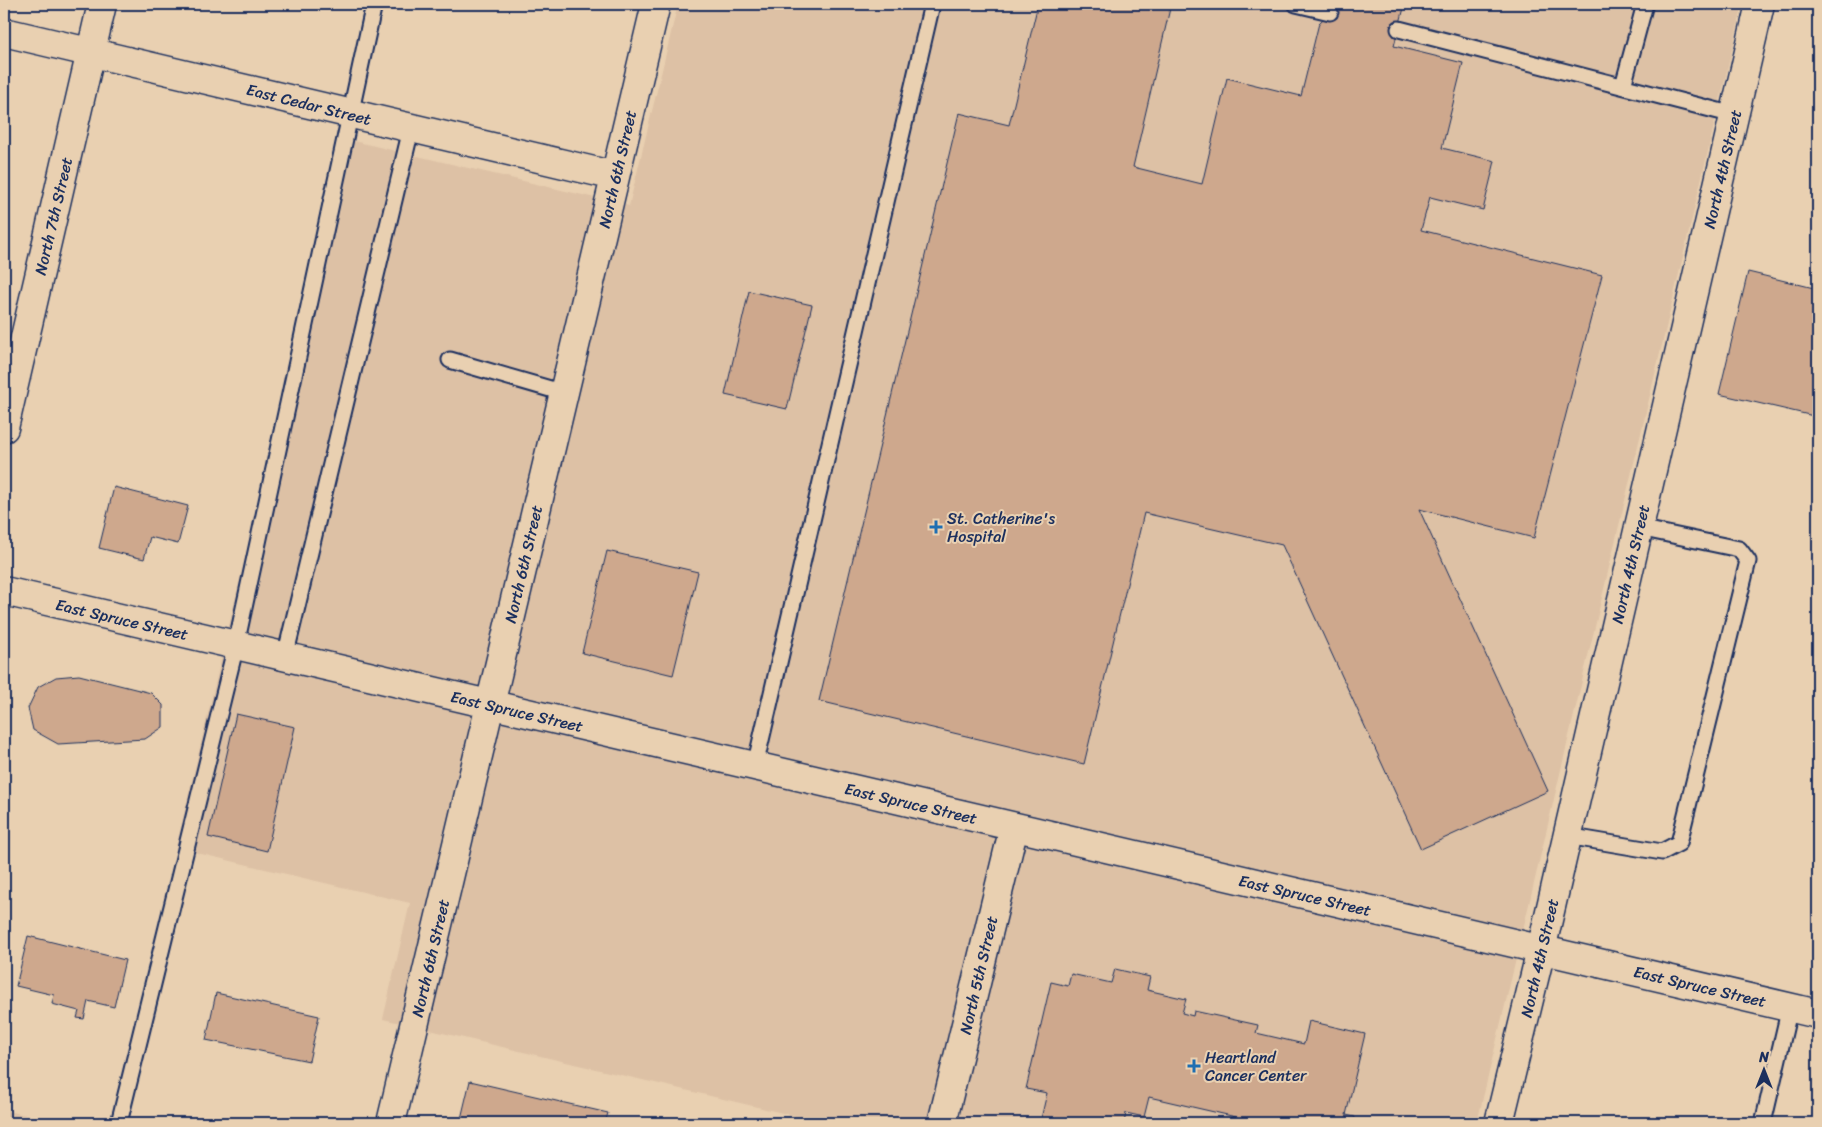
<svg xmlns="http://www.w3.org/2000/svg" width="1822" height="1127" font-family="Sriracha,sans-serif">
<rect width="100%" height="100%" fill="#e9d0b1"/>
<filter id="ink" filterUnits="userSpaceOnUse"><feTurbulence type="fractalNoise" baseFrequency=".02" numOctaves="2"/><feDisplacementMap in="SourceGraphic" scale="10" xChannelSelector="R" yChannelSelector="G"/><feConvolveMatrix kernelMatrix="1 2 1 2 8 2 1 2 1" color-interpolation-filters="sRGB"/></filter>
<g filter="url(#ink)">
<path fill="#ddc1a5" d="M678 4H1743L1477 1123H825L383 1019 410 903 176 848 345 139 629 206Z
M4 1110 60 1123H4Z"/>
<path fill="#cea88d" stroke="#1b2f5e" d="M1038 4H1171L1133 167 1202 184 1227 78 1301 96 1319 23 1339 4H1405L1394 46 1463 63 1442 148 1495 161 1483 210 1430 197 1421 230 1602 275 1534 538 1419 509 1548 791 1421 849 1282 545 1144 513 1084 764 819 701 959 113 1009 125Z
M1748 272 1818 289V417L1719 394Z
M749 291 812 305 787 409 725 395Z
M114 487 188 506 178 544 150 537 144 559 99 548Z
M607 551 698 572 673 675 582 653Z
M79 675 151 693 163 705V727L145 739 58 744 33 730 28 708 38 687 56 677Z
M236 714 295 727 267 851 208 837Z
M28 936 125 960 114 1007 88 1001 84 1019 77 1018 79 1011 52 1004 54 995 16 986Z
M1115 969 1150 977 1147 990 1186 999 1182 1013 1193 1016 1194 1011 1258 1025 1256 1033 1304 1044 1309 1021 1365 1034 1346 1115 1355 1117 1354 1123H1262L1149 1097 1144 1117 1126 1113 1124 1123H1040L1047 1093 1026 1089 1051 982 1068 986 1071 974 1111 983Z
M216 993 319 1016 309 1061 206 1040Z
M470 1081 608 1113 605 1123H460Z"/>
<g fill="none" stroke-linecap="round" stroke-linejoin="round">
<defs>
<path id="lane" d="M1296 4 1330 12
M1399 29 1734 115
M1623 86 1645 4
M450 360 564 393
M285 657 411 129
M755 766 932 4
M1567 836 1662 852 1679 843 1748 561 1739 549 1639 528
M119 1123 236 645 374 4
M1763 1123 1790 1007"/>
<path id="street" d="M4 32 615 176
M4 428 102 4
M4 591 1818 1014
M391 1123 656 4
M942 1123 1014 827"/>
<path id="secondary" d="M1499 1123 1541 950 1760 4"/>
</defs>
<use href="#lane" stroke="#1b2f5e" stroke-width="19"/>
<use href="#street" stroke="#1b2f5e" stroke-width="31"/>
<use href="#secondary" stroke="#1b2f5e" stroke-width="31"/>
<use href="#lane" stroke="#e9d0b1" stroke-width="15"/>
<use href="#street" stroke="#e9d0b1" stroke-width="28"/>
<use href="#secondary" stroke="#e9d0b1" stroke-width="28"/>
</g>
</g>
<g fill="#1f6fb2" stroke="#e9d0b1" stroke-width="2">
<path d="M933.5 519.5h5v5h5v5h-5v5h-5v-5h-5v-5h5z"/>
<path d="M1191.5 1058.5h5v5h5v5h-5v5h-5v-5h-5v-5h5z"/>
</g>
<g text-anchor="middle" stroke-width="4" stroke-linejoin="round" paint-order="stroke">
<g font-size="16" fill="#1b2f5e" stroke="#e9d0b1">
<text transform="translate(309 104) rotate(14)" y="6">East Cedar Street</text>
<text transform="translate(617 169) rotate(-77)" y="6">North 6th Street</text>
<text transform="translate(1722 169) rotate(-77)" y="6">North 4th Street</text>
<text transform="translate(53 216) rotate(-77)" y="6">North 7th Street</text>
<text transform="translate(523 564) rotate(-77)" y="6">North 6th Street</text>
<text transform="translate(1630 564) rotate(-77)" y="6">North 4th Street</text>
<text transform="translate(122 619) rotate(13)" y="6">East Spruce Street</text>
<text transform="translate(517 711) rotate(13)" y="6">East Spruce Street</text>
<text transform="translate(911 803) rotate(13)" y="6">East Spruce Street</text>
<text transform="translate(1305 895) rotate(13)" y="6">East Spruce Street</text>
<text transform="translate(430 958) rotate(-77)" y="6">North 6th Street</text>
<text transform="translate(1539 958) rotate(-77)" y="6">North 4th Street</text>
<text transform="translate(978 975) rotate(-77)" y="6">North 5th Street</text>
<text transform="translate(1700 986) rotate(13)" y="6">East Spruce Street</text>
</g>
<g font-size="16" fill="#1b2f5e" stroke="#e9d0b1" text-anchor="start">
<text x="947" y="524">St. Catherine's<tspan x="947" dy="18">Hospital</tspan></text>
<text x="1205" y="1063">Heartland<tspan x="1205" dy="18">Cancer Center</tspan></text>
</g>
</g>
<rect width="1822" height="1127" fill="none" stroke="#e9d0b1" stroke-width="20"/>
<rect x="10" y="10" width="1802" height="1107" fill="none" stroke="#1b2f5e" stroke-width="2" filter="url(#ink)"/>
<g transform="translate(1764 1070)" stroke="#e9d0b1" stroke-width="4" paint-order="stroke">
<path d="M0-4L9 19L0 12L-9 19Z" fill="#1b2f5e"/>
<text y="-8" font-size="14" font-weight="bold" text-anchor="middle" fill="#1b2f5e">N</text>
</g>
</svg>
